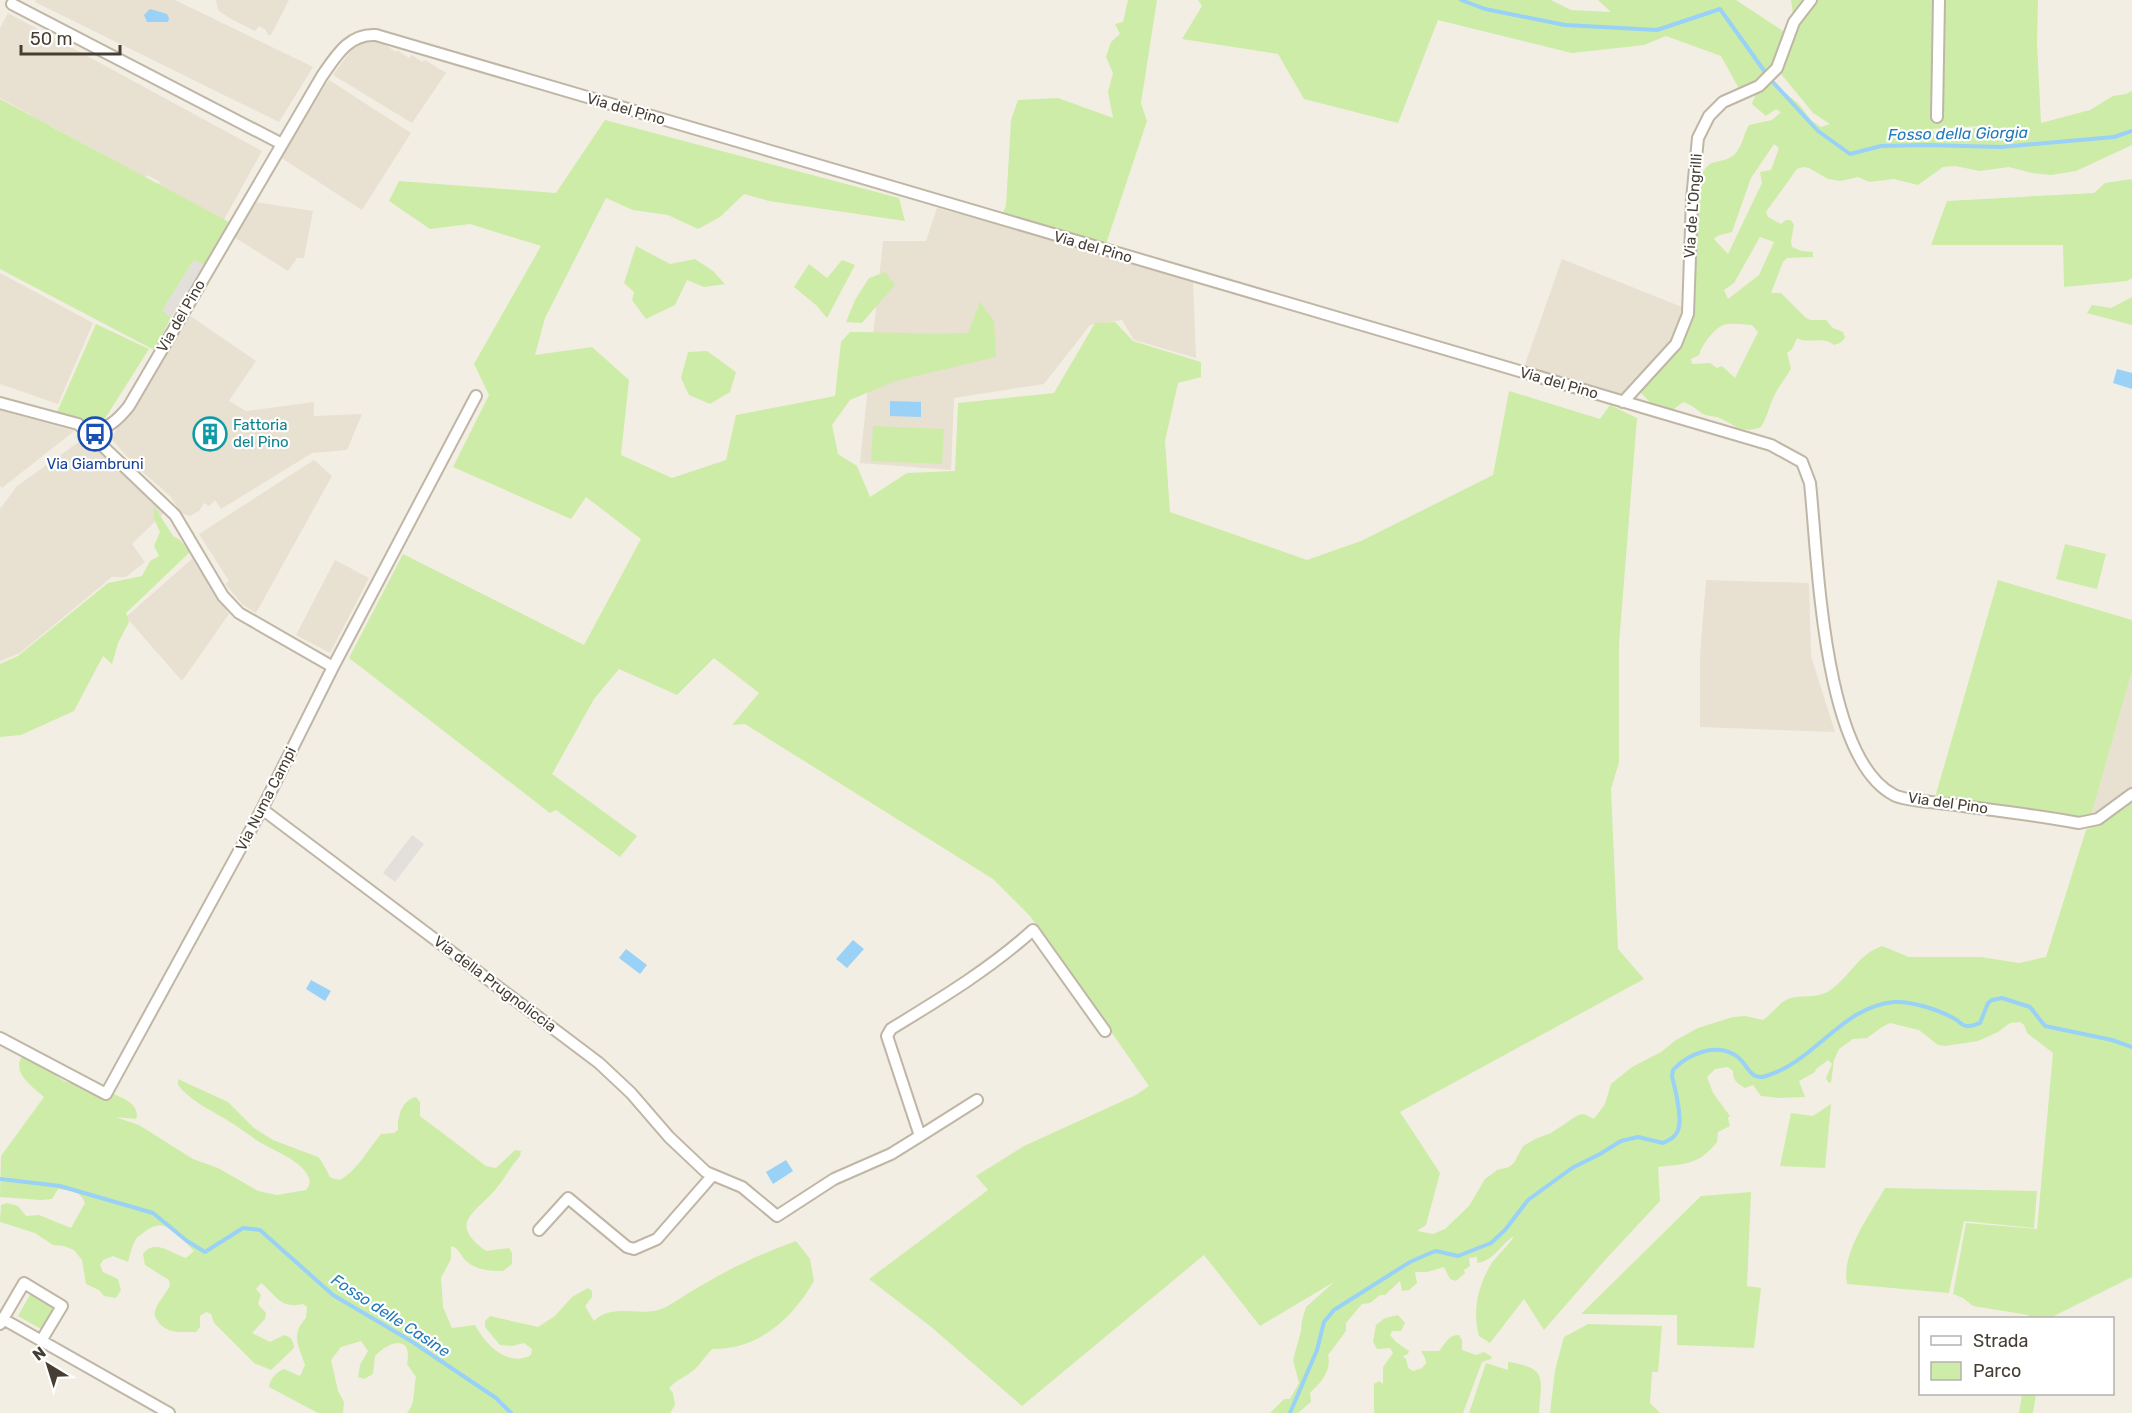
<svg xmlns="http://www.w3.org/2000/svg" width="2132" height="1413" font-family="Rubik,sans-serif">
<rect width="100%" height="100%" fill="#f3eee3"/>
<path fill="#e8e0d0" d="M36 0H175L313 67 279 122 35 2Z
M216 0H289L271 35H268L265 29 259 26 255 31 231 19 218 10Z
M8 13 262 151 215 236 150 201 160 182 147 175 136 194 104 155 51 126 41 144 21 133 31 115 0 98V28Z
M367 37 386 41 384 44 396 52 397 50 409 58 412 55 422 62 425 60 446 73 412 123 333 75 357 42Z
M329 80 411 133 362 210 280 157Z
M255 202 313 211 304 258H297L288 271 234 237Z
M937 208 1067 242 1193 279 1196 358 1134 340 1122 320 1090 325 1044 384 954 398 951 470 860 463 883 241H926Z
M1562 259 1687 309 1667 350 1621 397 1524 367Z
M0 273 93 323 58 404 0 384Z
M186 313 256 361 229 401 246 411 314 402V416L362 414 347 450 312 453 221 509 215 500 209 506 204 503 199 511 190 516 181 513 171 497 137 467 111 439Z
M0 410 74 431 2 488 0 486Z
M87 436 166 511 132 544 145 562 126 577H112L20 653 0 661V509L17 486Z
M314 460 332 476 256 613 243 605 225 584 229 581 199 534Z
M193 558 229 614 182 681 126 617Z
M335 560 369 578 330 653 296 635Z
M1706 580 1809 583 1811 656 1835 732 1700 727V655Z
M2132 671V787L2091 816Z"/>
<path fill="#cdeca7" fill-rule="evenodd" d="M1128 0H1157L1141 103 1147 121 1105 247 1000 219 1006 206 1011 120 1018 100 1058 98 1113 118 1108 92 1113 73 1106 57 1111 42 1120 34 1115 24 1123 22Z
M1198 0H1551L1571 10 1611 12 1598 0H1736L1789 35 1794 22 1791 0H2038L2037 43 2041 123 2090 110 2113 96 2126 94 2132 91V145L2076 171 2051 175 2032 173 2009 167 1980 171 1955 166 1943 167 1918 185 1894 179 1869 182 1858 177 1840 181 1828 179 1809 168 1803 167 1797 169 1766 212 1768 217 1781 224 1786 220H1791L1794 225 1791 241 1792 247 1802 251 1813 252V257L1787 258 1783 262 1771 293H1781L1805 317 1810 320H1826L1833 328 1843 332 1845 338 1840 343 1834 345C1822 335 1809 345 1797 338L1792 349 1787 353 1791 369C1786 377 1779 386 1775 394 1769 405 1768 416 1761 427 1740 435 1735 424 1717 417 1713 416 1707 416 1703 414 1695 409 1693 405 1683 402L1669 413 1653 405 1639 391 1690 314C1699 293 1695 274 1694 251 1693 232 1695 211 1698 192 1699 186 1699 179 1702 174 1710 156 1724 165 1735 154 1743 145 1743 135 1749 125L1772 120 1781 112 1776 109 1766 116 1752 104C1755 94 1761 85 1772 83L1798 103 1811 120 1821 127 1830 124 1813 113 1777 69 1742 94 1721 56 1666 36 1644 45 1572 53 1438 20 1398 123 1304 99 1278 54 1182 39 1202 6ZM1982 126 1946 136H1940L1931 129ZM1774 144 1779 148 1771 170 1760 172 1762 183 1728 254 1714 239 1717 236 1732 232 1751 178ZM1760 237 1774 242 1759 275 1728 299 1724 290 1734 283ZM1739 324 1752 325 1758 332 1735 378 1722 366 1717 368 1710 363 1692 364 1691 359 1699 355C1702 345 1714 328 1724 325 1728 323 1735 324 1739 324Z
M0 99 229 222 204 265 194 260 163 310 171 318 154 350 0 269Z
M605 120 899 198 905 221 769 201 744 194 720 217 698 229 668 215 633 210 606 198 545 318 535 355 592 347 629 380 621 455 672 478 726 460 736 415 835 396 841 342 850 332C889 332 928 335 968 333L980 302 994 321 996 357 895 381 850 400 832 425 838 454 857 466 870 497 907 473 955 471 958 403 1054 393 1095 323 1115 322 1133 341 1201 362V377L1178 383 1165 441 1170 512 1307 560 1361 541 1493 475 1509 391 1600 419 1610 405 1637 418 1619 644V762L1611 789 1618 949 1644 979 1400 1112 1440 1173 1426 1225 1417 1231 1433 1234 1445 1229 1469 1206 1485 1179 1497 1170 1509 1167 1514 1163 1523 1146 1535 1139 1551 1133 1578 1115 1584 1114 1594 1119 1605 1104 1611 1084 1632 1067 1661 1052 1676 1040 1698 1028 1733 1017 1745 1016 1763 1020C1772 1014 1779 1003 1788 999 1801 994 1816 999 1829 991 1850 977 1858 954 1882 946L1909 957H1981L2019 963 2046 957 2086 830 2100 824 2132 799V1277L2050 1318H2028V1315L1973 1306 1963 1298 1953 1294 1966 1223 2037 1229 2053 1053 2027 1033 2024 1025 2020 1022 2010 1023 1998 1032 1978 1041 1945 1046 1938 1045 1919 1030 1890 1023 1882 1027 1867 1038 1853 1039 1839 1049 1834 1060 1831 1083 1828 1082 1826 1078 1832 1064 1828 1060 1816 1069 1815 1072 1799 1081 1805 1097 1779 1098 1761 1096 1753 1085 1745 1088C1737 1083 1733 1081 1733 1071L1728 1067 1715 1069 1707 1077 1713 1093 1730 1116 1728 1118 1730 1126 1718 1132 1717 1142C1699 1165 1685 1164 1658 1167L1660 1201 1605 1260 1544 1330 1524 1299 1490 1343 1479 1336C1472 1311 1478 1286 1491 1264 1498 1254 1509 1245 1514 1236 1501 1244 1494 1261 1477 1263V1257L1469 1258 1470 1266 1464 1270 1465 1273 1456 1281 1450 1279 1444 1267 1427 1272H1415L1417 1283 1409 1290 1402 1291 1400 1281 1385 1295H1380L1370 1303 1362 1304 1346 1323V1331L1328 1355C1332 1370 1321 1383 1310 1393L1311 1402 1298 1413H1270L1284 1399H1290L1299 1383 1293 1360 1301 1331 1302 1320 1306 1307 1334 1282 1260 1326 1204 1255 1022 1406 930 1326 869 1279 988 1190 976 1176 1024 1146 1136 1095 1149 1086 1030 916 993 879 745 724 732 725 759 693 714 658 677 695 619 669 594 699 552 774 637 836 620 857 556 810 550 813 349 658 403 554 584 645 641 539 586 497 571 519 453 467 489 395 474 364 541 246 470 224 430 229 389 201 399 181 556 193Z
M2132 179V278L2127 281 2064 287 2063 245H1931L1947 201 2094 193 2105 183Z
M636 246 670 264 695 259 713 271 725 284 704 287 687 280 675 305 646 319 632 300 634 292 624 283Z
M842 260 855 265 827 318 816 305 794 287 809 264 827 278Z
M885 272 895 285 862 323 846 322 855 300 869 278Z
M2132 297V325L2087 313 2092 305 2111 308Z
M96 324 149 349 106 417 99 423 86 422 57 412Z
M707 351 736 372 730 392 710 404 689 395 681 378 688 352Z
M873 426 944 429 942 464 871 461Z
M154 506 173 536 180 540 190 552 126 613 129 622 118 643 112 664 103 656 74 711 21 735 0 737V664L18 656 108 583 142 576 150 561 159 556 154 546 160 532 154 519Z
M2065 544 2106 554 2097 589 2056 579Z
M1998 580 2132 620V671L2091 816 2083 819 1942 798 1936 794Z
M23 1055C28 1056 34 1056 38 1058 49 1063 54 1078 67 1082 82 1087 145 1094 136 1119L115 1117 139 1125 193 1159 218 1168 258 1191 277 1195 306 1190C312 1183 310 1177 304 1170 295 1159 277 1152 265 1145 255 1140 247 1133 238 1127 218 1113 193 1104 178 1085V1079L228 1102 254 1128 273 1140 318 1157 322 1162 330 1177C335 1179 339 1181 343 1178 356 1171 371 1146 381 1134L394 1133 398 1130C397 1117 402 1100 416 1097L420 1102V1116L486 1166 496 1168 515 1150 521 1151 520 1156C510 1167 504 1180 495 1190 474 1214 448 1223 486 1251L509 1248 512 1253V1264L503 1271C490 1271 475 1270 465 1260 460 1254 459 1248 451 1246V1259L441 1278 443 1307 452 1328 475 1325C485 1344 508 1368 531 1355L532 1349 524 1343 512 1346 500 1345 485 1327V1321L490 1316 538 1327 555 1316 572 1297 588 1288 592 1291V1297L585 1306 594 1321C613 1302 642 1318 664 1308 674 1303 683 1296 692 1291 725 1271 759 1254 796 1241L810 1259 814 1281C792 1319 758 1350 712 1349 706 1355 702 1362 696 1368 688 1376 677 1379 669 1388L673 1393 675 1405 670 1413H407C416 1403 413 1390 416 1377L407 1364C413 1334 389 1341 375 1356L373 1374 364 1379 358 1377 360 1365 368 1351 361 1341 341 1347 331 1360 338 1391 344 1402 343 1413H318L269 1387C270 1379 276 1372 284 1369L300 1376 305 1365C299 1346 290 1335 306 1318L307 1307 303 1304C280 1309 277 1296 261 1283L256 1289 261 1295 258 1304 266 1313 265 1319 252 1333 270 1342 284 1335C292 1337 293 1340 294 1348L271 1370 254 1363 214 1323 211 1314 206 1312 200 1316V1327L196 1332C181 1332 165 1334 157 1320 155 1316 154 1315 155 1311 157 1303 166 1293 170 1286L169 1280 145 1265 143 1254C155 1238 172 1254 186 1258L194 1251C179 1235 166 1214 143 1233 141 1235 138 1236 136 1239 132 1245 130 1255 128 1262L113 1256 103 1260 100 1265 103 1272 118 1279 121 1290 116 1298 104 1296 99 1290 86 1284 82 1260 74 1250 64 1246 53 1245 35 1233 0 1222 1 1205 7 1203 18 1206 26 1216 39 1215 71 1228 85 1203C81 1191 69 1190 58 1189L52 1199 41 1200 0 1197 1 1156 44 1097C33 1087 10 1072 23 1055Z
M1831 1104 1825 1168 1780 1166 1791 1113 1813 1116Z
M1885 1188 2037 1191 2034 1228 1964 1221 1949 1293 1847 1284C1841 1252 1870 1215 1885 1188Z
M1751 1192 1747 1286 1761 1288 1754 1348 1677 1345V1315L1581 1314 1701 1196Z
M31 1293 54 1306 41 1329 18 1316Z
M1398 1315 1405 1323 1401 1331H1392L1390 1335 1396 1342 1409 1351 1408 1354 1403 1356 1406 1359 1408 1368 1413 1371 1422 1368 1426 1363 1425 1358 1421 1351H1439C1445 1344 1449 1334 1459 1335L1462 1340V1350L1476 1355 1484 1352 1492 1357 1491 1359 1482 1362 1463 1413H1374V1384L1379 1381 1383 1384V1367L1393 1353 1390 1348 1377 1349 1373 1342 1376 1325 1385 1318Z
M1588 1324 1662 1326 1658 1372H1652L1650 1403 1660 1413H1550L1555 1370 1564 1337Z
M1508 1362C1549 1368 1541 1379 1539 1413H1469L1486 1363 1508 1370Z
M2022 1394H2036L2033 1413H2019Z"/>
<path fill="#e3e0dc" d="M194 260 204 265 171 318 162 310Z
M412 835 424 844 395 882 383 873Z"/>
<path fill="#99d1f7" d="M150 9 167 14 169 18 168 22H147L144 15Z
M2117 369 2132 373V389L2113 383Z
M890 401 921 402V417L890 416Z
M853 940 864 949 847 968 836 959Z
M626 949 647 965 640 974 619 958Z
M311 980 331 991 325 1001 306 989Z
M786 1160 793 1171 773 1184 766 1172Z"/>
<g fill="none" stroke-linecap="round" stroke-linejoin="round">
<path stroke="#99d1f7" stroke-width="4" d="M1461 0 1485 9 1565 25 1657 30 1720 9 1770 79 1818 131 1850 154 1881 146 1925 145 2001 147 2114 137 2132 131
M0 1179 60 1186 153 1213 187 1241 205 1252 243 1228 260 1230 333 1295 411 1341 496 1398 511 1413
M1290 1413 1317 1350 1324 1322 1334 1310 1410 1262 1428 1254 1436 1251 1458 1256 1491 1243 1505 1230 1528 1200 1572 1168 1600 1154 1621 1141 1638 1137 1663 1143C1669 1140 1676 1137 1678 1130 1683 1118 1675 1089 1672 1076L1673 1070C1688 1054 1714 1043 1735 1055 1747 1061 1749 1082 1766 1076 1816 1061 1841 1007 1894 1002 1913 1001 1939 1010 1955 1019 1959 1021 1962 1026 1967 1026 1971 1027 1976 1024 1980 1023L1988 1003 1992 1000 2002 998 2030 1007 2045 1026 2112 1040 2132 1047"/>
<defs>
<path id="street" d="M12 4 282 144
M1937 117 1939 0
M1623 402 1676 344 1688 314 1692 199 1698 138 1709 116 1723 102 1759 86 1777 68 1794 22 1811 0
M0 403 78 424 88 432C107 430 118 420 129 406L322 76C336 56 349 33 376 35L1771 445 1802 462 1810 483C1818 557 1822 758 1894 795 1905 801 1935 802 1948 804 1992 810 2036 815 2079 823L2098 819 2132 794
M88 432 175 515 223 596 239 613 333 667
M262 809 599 1063 631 1093 669 1137 706 1172 742 1187 777 1216 834 1179 891 1154 920 1136 887 1036 891 1029C940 999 990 969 1033 930L1105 1031
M0 1038 106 1094 262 809 333 667 476 396
M920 1136 977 1100
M539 1230 568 1198 627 1247 634 1249 657 1239 712 1176
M3 1319 24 1283 62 1306 41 1341
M0 1324 3 1319 169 1413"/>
</defs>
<use href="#street" stroke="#bfb6a5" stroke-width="14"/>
<use href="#street" stroke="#fff" stroke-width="10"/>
</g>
<defs>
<symbol id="bus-ring" viewBox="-11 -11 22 22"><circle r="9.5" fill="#fff" stroke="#1a4fb4" stroke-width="1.5"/><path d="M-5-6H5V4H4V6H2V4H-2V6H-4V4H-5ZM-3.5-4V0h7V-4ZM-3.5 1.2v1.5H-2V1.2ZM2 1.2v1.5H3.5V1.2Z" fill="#1a4fb4"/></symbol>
<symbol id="building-ring" viewBox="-11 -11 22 22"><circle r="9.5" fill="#fff" stroke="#0f9aa8" stroke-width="1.5"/><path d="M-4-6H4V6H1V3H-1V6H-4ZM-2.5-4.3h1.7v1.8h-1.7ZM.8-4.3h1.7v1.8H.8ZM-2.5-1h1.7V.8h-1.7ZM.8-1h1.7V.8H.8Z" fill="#0f9aa8"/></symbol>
</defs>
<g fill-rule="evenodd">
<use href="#bus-ring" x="76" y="415" width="38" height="38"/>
<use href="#building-ring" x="191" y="415" width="38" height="38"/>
</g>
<g text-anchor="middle" stroke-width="4.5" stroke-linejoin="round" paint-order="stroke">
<g font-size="15" fill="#463e33" stroke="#fff">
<text transform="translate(626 109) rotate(16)" y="5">Via del Pino</text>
<text transform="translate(1693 206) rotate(-86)" y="5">Via de L'Ongrilli</text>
<text transform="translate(1093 247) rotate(16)" y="5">Via del Pino</text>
<text transform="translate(181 316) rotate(-60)" y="5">Via del Pino</text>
<text transform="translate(1559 383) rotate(16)" y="5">Via del Pino</text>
<text transform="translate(266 799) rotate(-63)" y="5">Via Numa Campi</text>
<text transform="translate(1948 803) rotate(8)" y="5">Via del Pino</text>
<text transform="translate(495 984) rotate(37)" y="5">Via della Prugnoliccia</text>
</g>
<g font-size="15" fill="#0d838f" stroke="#fff" text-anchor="start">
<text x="233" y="430">Fattoria<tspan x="233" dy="17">del Pino</tspan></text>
</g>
<g font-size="15" fill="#164399" stroke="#fff">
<text x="95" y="469">Via Giambruni</text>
</g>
<g font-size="16" font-style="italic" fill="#237bbb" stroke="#fff">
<text transform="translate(1958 133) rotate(-1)" y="6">Fosso della Giorgia</text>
<text transform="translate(391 1315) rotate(33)" y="6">Fosso delle Casine</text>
</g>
</g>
<rect x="1919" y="1317" width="195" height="78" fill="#ffffff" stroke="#b5b2ad" stroke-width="1.5"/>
<rect x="1931" y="1336" width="30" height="9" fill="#ffffff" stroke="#b5b2ad" stroke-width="1.5"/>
<text x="1973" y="1347" font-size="18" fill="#463e33">Strada</text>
<rect x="1931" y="1362" width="30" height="18" fill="#cdeca7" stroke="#b5b2ad" stroke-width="1.5"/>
<text x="1973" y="1377" font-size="18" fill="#463e33">Parco</text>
<g transform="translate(48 1365) rotate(322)" stroke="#ffffff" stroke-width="4.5" paint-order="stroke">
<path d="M0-4.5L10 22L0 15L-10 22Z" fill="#463e33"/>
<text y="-9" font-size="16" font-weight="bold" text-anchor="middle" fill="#463e33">N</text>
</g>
<path d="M21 45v9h99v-9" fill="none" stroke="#463e33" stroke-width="3"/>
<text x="30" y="45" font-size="18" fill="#463e33" stroke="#ffffff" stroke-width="4.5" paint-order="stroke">50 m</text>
</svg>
